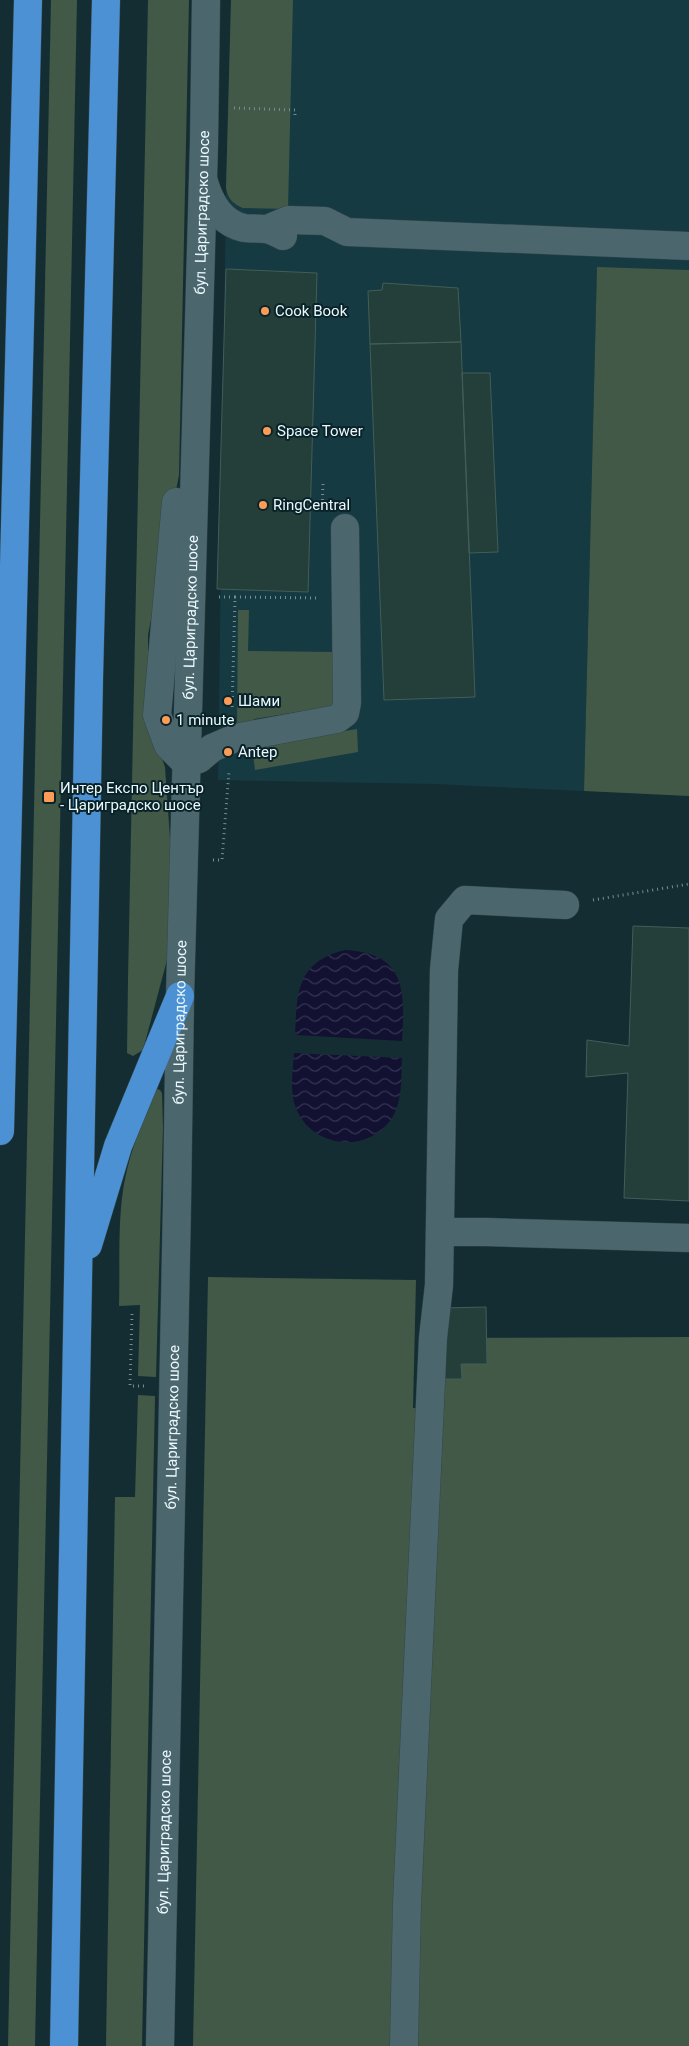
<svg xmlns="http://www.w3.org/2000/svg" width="689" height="2046" font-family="Roboto,sans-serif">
<defs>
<pattern id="water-waves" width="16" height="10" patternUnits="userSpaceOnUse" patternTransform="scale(1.25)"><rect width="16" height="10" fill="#131132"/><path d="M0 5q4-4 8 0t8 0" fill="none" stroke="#353451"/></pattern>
</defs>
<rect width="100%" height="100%" fill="#142d33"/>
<path fill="#163a42" d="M231 0H689V271L597 268 584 791 434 784 218 780 226 188Z"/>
<path fill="#425947" d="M51 0H77L35 2046H8Z
M148 0H189L179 475 148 635V721L165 767 171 853 167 960 143 1050 133 1056 127 1053 128 979Z
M231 0H293L288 209 243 208C233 204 228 199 226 188Z
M597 267 689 270V796L584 791Z
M238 610H249L248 651 333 652 334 706 254 719 253 723 237 728Z
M357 729 358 752 255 770 252 746Z
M157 1089 160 1090 162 1093 163 1128 156 1377 138 1376 140 1305 119 1306C120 1271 118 1232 122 1198 126 1161 141 1125 153 1091Z
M208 1277 416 1280 413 1408H429L433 1338 689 1337V2046H193Z
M138 1395 155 1396 142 2046H106L115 1497H135Z"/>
<path fill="url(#water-waves)" d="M345 950C407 953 405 992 402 1041L295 1035C297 993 296 962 345 950Z
M294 1053 402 1058C401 1079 403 1103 390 1121 363 1157 305 1145 294 1102 290 1087 293 1068 294 1053Z"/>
<path fill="#243e3a" stroke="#425e59" d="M226 269 317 273 308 592 217 589Z
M383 283 458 288 461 342 370 344 368 291 382 290Z
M461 342 475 697 384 700 370 344Z
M462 373H490L498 552 469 553Z
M633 926 689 928V1201L624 1198 628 1073 586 1077 587 1040 629 1046Z
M486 1307 487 1364H461L462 1379H445L444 1308Z"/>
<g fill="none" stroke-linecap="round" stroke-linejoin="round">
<defs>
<g id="minor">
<path d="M204 182C210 203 221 223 244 228 250 229 258 228 264 229 270 229 277 233 283 236"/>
<path d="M267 229 288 220 325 221 347 232 689 246"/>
<path d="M176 502 157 715 168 745 186 763 199 759 212 748 235 738 337 719 345 713 347 703 345 528"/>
<path d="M440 1232H486L689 1238"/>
<path id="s1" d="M160 2046 177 1204 180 996 204 143 206 0"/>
<path d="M404 2046 407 1903 433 1338 439 1285 444 970 449 919 465 900 565 905"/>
</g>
<path id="highway" d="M0 1131 28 0
M88 1245 118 1146 180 996
M64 2046 89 679 106 0"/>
</defs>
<use href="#minor" stroke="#33474c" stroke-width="29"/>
<use href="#highway" stroke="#33474c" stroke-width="29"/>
<path stroke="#788c91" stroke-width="3" stroke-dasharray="1 4" stroke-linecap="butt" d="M234 108 295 110V116
M322 510 323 484
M219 597H235L232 710
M235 597 317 598
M213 860H222L229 771
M593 900 689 884
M132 1314 130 1386H145"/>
<use href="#minor" stroke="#4c666e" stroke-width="28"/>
<use href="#highway" stroke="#4b91d3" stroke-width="28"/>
</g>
<g fill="#fe9c57" stroke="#092329" stroke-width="2">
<circle cx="265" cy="311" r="5"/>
<circle cx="267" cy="431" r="5"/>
<circle cx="263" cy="505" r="5"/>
<circle cx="228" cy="701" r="5"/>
<circle cx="166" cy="720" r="5"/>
<circle cx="228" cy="752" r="5"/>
<rect x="43" y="791" width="12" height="12" rx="2.5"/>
</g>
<g text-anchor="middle" stroke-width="4" stroke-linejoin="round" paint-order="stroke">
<g font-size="15" fill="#e9f8fc" stroke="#092329">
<text dy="5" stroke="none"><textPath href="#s1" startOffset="1834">бул. Цариградско шосе</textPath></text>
<text dy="5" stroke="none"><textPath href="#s1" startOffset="1429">бул. Цариградско шосе</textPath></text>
<text dy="5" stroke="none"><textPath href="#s1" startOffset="1024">бул. Цариградско шосе</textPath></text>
<text dy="5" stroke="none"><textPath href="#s1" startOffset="619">бул. Цариградско шосе</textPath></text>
<text dy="5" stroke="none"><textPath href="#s1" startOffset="214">бул. Цариградско шосе</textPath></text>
</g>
<g font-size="15" fill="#e9f8fc" stroke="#092329" text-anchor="start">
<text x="275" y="316">Cook Book</text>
<text x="277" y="436">Space Tower</text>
<text x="273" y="510">RingCentral</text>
<text x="238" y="706">Шами</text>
<text x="176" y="725">1 minute</text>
<text x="238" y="757">Antep</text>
<text x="60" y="793">Интер Експо Център<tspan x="60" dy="17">- Цариградско шосе</tspan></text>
</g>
</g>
</svg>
